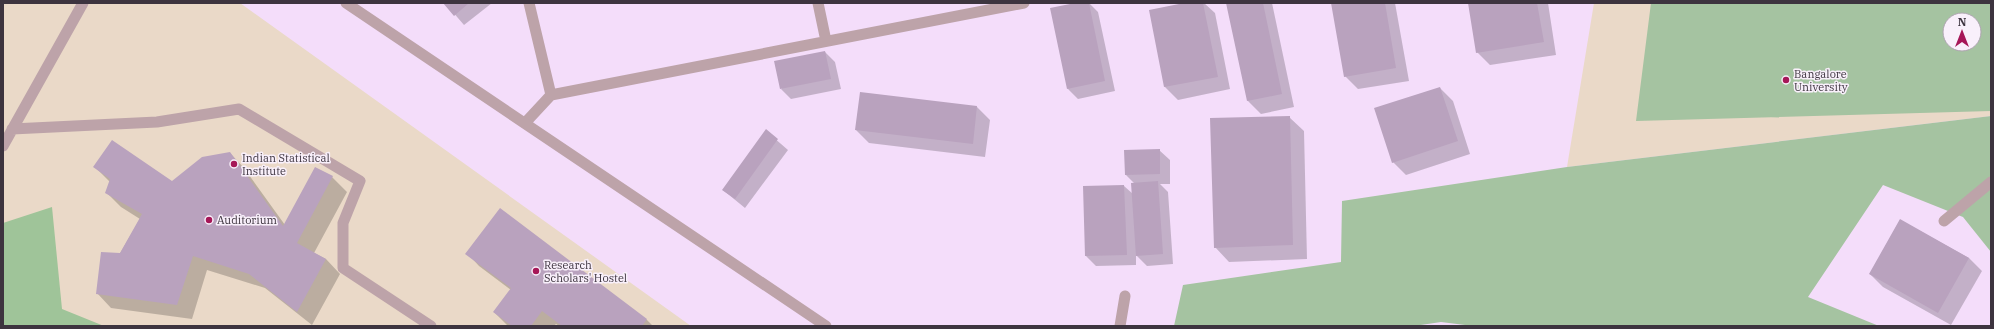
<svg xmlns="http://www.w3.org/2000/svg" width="1994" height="329" font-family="'IBM Plex Serif',serif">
<rect width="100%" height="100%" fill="#f4ddfa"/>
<path fill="#ead9c8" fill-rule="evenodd" d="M3 3H240L691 326H3Z
M1594 3H1991V116L1567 167ZM1950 20H1974V44H1950Z"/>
<path fill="#a5c3a1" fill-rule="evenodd" d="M1651 3H1991V111L1636 121ZM1950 20H1974V44H1950Z
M1991 116V252L1963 217 1883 185 1808 297 1879 326H1473L1441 322 1414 326H1174L1183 285 1341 262 1342 201 1567 167Z"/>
<path fill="#9fc499" d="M52 207 62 309 104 326H3V223Z"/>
<path fill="#0003" d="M445 3H492L464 25Z
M1080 3H1089L1098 12 1115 91 1078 99 1068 89Z
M1189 3H1204L1215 13 1230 89 1178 100 1165 87 1150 11Z
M1227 3H1272L1294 107 1261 114 1248 101Z
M1332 3H1395L1409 81 1358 89 1345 76Z
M1469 3H1548L1556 55 1490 65 1477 52Z
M825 52 835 62 841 89 791 99 781 89Z
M1440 88 1453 101 1470 154 1406 175 1393 162Z
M977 107 990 120 985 157 869 143 856 130Z
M1289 117 1304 131 1307 259 1229 262 1215 247Z
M766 131 788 150 745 208 723 190Z
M1159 150 1170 160V184H1160L1168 192 1173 264 1147 266 1136 255V265L1096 266 1086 256 1084 187 1124 186 1133 194 1135 184 1126 175Z
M230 153 244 168 285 225 332 177 347 192 314 253 326 259 340 274 312 325 265 288 207 270 192 319 111 308 97 293 140 219 121 207 107 193 110 182 95 167 173 182Z
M500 210 647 320 653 326H559L556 324 554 326 507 325 494 312 511 290 479 266 467 253Z
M1900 220 1969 258 1982 271 1951 325 1883 287 1870 274Z"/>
<path fill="#b9a2be" d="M443 3H469L454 16Z
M1075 3H1089L1105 81 1067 89 1050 8Z
M1184 3H1203L1218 77 1164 87 1149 10Z
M1226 3H1263L1282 94 1247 101Z
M1331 3H1385L1396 68 1344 77Z
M1468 3H1537L1544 42 1476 53Z
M825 51 831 79 780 89 774 61Z
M1440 87 1458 141 1392 163 1374 108Z
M860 92 977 106 973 144 855 130Z
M1290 116 1293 245 1214 248 1210 118Z
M766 129 778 139 735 199 722 190Z
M112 140 172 181 202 157 230 152 283 226 315 167 333 176 297 243 326 259 297 312 249 274 193 256 177 305 96 294 101 252 120 253 142 214 105 193 110 179 93 167Z
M1160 149V174L1125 175 1124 150Z
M1158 181 1163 254 1136 256 1131 183Z
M1124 185 1127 255 1085 256 1083 186Z
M500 208 647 319 642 326H562L542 311 531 326H512L493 312 511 288 465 254Z
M1900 219 1969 258 1938 313 1869 274Z"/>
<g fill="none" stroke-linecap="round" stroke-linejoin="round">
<path stroke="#bda3a9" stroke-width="11" d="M529 3 551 95
M818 3 826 41
M525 123 551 95 1024 3
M12 129 157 122 239 109 360 181 343 223V268L431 326
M3 146 83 3
M1944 221 1991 182"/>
<path stroke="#bda3a9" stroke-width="11" d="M1120 326 1125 296"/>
<path stroke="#bda3a9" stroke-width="11" d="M346 3 826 326"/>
</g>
<g fill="#a61758" stroke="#f9f0fb" stroke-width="1.5">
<circle cx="1786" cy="80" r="4"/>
<circle cx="234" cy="164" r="4"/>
<circle cx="209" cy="220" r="4"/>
<circle cx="536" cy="271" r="4"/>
</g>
<g text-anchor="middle" stroke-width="3" stroke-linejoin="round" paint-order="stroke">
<g font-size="11" fill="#3d343f" stroke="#f9f0fb" text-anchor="start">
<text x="1794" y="78">Bangalore<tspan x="1794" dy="13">University</tspan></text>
<text x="242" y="162">Indian Statistical<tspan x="242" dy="13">Institute</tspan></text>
<text x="217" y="224">Auditorium</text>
<text x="544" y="269">Research<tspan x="544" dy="13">Scholars' Hostel</tspan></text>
</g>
</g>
<rect width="1994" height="329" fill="none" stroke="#3d343f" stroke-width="8"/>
<g transform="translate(1962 32)"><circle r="19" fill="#f9f0fb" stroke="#aea5b0"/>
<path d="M0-3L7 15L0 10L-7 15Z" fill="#a61758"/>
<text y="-6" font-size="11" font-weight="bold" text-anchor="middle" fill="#3d343f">N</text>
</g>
</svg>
